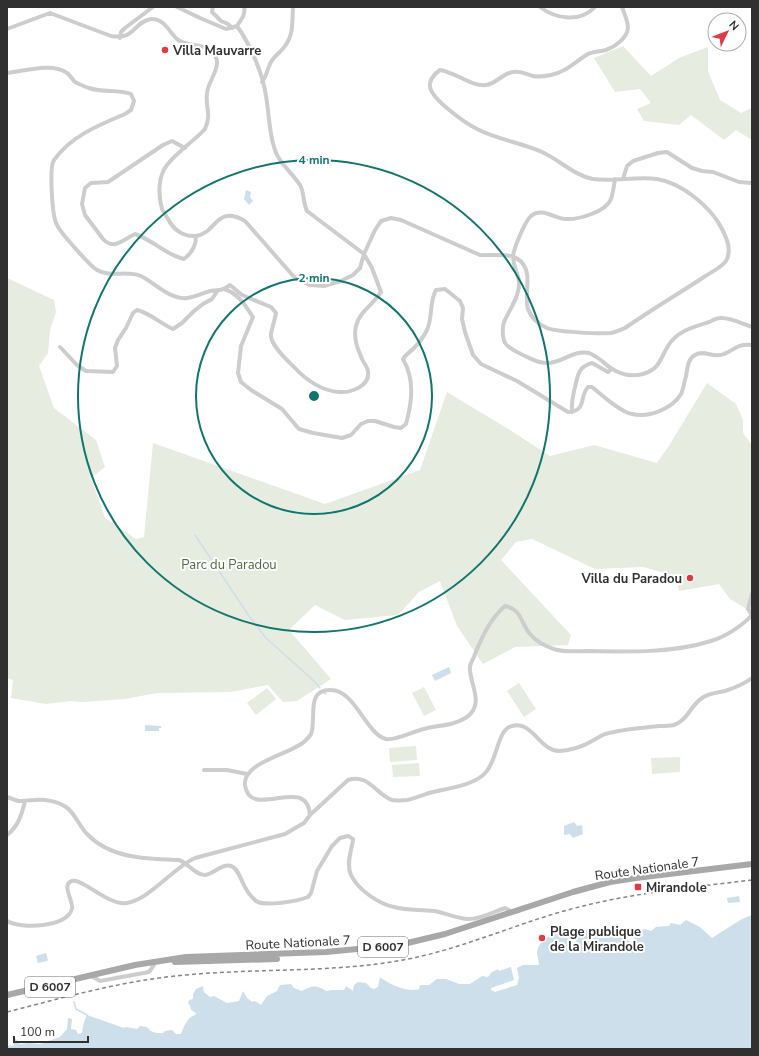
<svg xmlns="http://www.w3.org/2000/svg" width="759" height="1056" font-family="'Nunito Sans',sans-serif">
<rect width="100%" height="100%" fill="#fff"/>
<path fill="#e6ecdf" d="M623 46 651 76 679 58 708 47V71L720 100 741 113 752 108V140L736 130 724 140 691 115 679 125 644 121 637 109 651 103 640 89 615 92 594 58Z
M7 278 54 300 56 312 50 330 48 353 39 366 54 408 96 440 105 467 91 478 105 518 136 539 144 537 153 443 325 504 420 470 447 392 510 430 550 456 594 445 657 463 670 444 707 383 736 404 743 420V433L752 445V610L750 611 730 599 719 584 679 591 676 576 643 567 595 569 532 539 516 542 501 560 571 635 568 645 515 647 483 664 457 626 440 581 419 592 398 615 345 620 315 605 289 630 331 679 297 701 283 702 268 685 230 692 157 693 125 699 82 702 70 701 46 704 11 698 13 680 7 678Z
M519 683 536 709 524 717 507 691Z
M424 687 436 710 424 716 412 693Z
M267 688 276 699 256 715 247 703Z
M416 746 417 760 390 762 389 748Z
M680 757V772L652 774 651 758Z
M419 763 420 776 393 777 392 765Z"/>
<path fill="#ccdfeb" d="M246 190 251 192 250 197 253 201 249 205 244 199Z
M449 667 451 673 435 681 432 675Z
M145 725 161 726V728H159V731H145Z
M574 822 577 826 582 825 583 834 573 838 570 834 564 835V826Z
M739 896 740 902 728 903 727 898Z
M752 915V1049H7V1045L14 1046V1037L20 1044 29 1043 40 1044 60 1037 67 1029 68 1018 72 1019 71 1029 76 1030 78 1034 82 1033C83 1026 84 1021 87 1015L124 1028 126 1027 137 1029 140 1026 147 1027C151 1033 156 1033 163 1033L165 1031 172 1030 176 1034H181C184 1027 187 1017 195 1015L196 1013 191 1010 190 1005 188 1004 189 1000 193 999V994L196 989 203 986 204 992 210 997 214 996 227 1003 239 1001 243 991 247 998 252 1002 255 1001 261 1005 267 996 277 991 280 985 291 984 294 988 302 991C312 985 317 985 326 991L332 990H344L346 986 353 991 354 985 358 982 366 983 371 988 374 989 378 987 380 977C388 984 409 993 419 989L420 985H429L437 979H446L459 984H470L482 976 488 977 492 972 498 969 499 971 511 967 514 980 491 988V990L495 992 517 985 519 978 517 968 523 965H539C539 961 537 956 537 952 540 936 558 932 571 931L573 938V944L574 946 577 945 575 933 588 929 602 930 615 927 626 934V938L632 944 635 936 640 937 643 936 642 930 645 929 651 931 656 927 669 926 671 923 680 925 686 920 700 927 712 938 742 919Z
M46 953 48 960 47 961 38 963 36 956Z"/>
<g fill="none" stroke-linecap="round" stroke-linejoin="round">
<path stroke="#ccdfeb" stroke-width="1.5" d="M195 535 249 616 266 638 314 681 320 688
M324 693 326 694
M74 1002 76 1009 87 1015"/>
<path stroke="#cdcdcd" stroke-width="4" d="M213 7 212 12 221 21 228 24 232 28
M540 7C556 19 580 23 595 7
M50 13 111 36C136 40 133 22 151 19 164 18 169 32 177 39 185 47 199 43 209 49 213 51 218 59 217 64 216 74 208 83 207 93 205 108 212 113 205 129 194 141 177 152 167 165 158 176 158 195 162 209 164 212 166 216 168 219 173 229 183 237 195 236 217 234 215 204 245 221L295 278 310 285 324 286 341 281 353 275 360 268 364 254 375 230 381 221 391 218 401 220 480 255C494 256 514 251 523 264 532 276 524 295 528 309 531 318 538 324 547 328 556 332 600 334 611 333 616 332 620 330 625 328 651 310 678 294 704 277 710 273 722 267 726 261 732 250 727 239 722 229 711 207 682 183 657 179 636 176 614 182 593 179 573 175 560 160 542 152 522 143 496 139 477 129 465 123 436 102 431 90 427 82 434 74 440 70 455 72 472 87 486 85 496 84 503 73 513 72 521 71 526 74 533 76 538 77 546 76 551 75 566 72 576 61 588 54 593 51 600 52 606 50 615 47 627 38 628 28 628 21 624 13 622 7
M237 26C241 20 246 14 244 7
M7 29 50 13
M120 38 121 32 125 28 153 7
M7 73C24 71 53 62 67 73 70 75 72 79 75 82 79 84 85 87 89 88 103 93 118 89 131 94L134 101 131 110 125 114C99 125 71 136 54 160 49 167 52 217 57 225 60 232 90 266 97 270 110 278 127 270 141 276 155 283 170 300 187 298 195 297 203 293 210 291 213 290 216 291 219 290 223 290 227 287 230 285L242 295 271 307 276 313C275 320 272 327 271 334 269 344 288 361 295 368 306 380 322 391 339 392 351 393 370 386 368 372 368 369 365 364 363 361 358 350 353 339 356 326 359 312 374 304 381 292L372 268 364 254 307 211C303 203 304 191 300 185 291 171 278 163 274 147 269 131 269 113 266 96 263 74 250 44 237 26L226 29 200 18 177 7
M262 82C267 76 267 69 271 62 275 55 281 52 285 46 294 34 292 21 293 7
M185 148 172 141 163 145 108 182 91 183 85 188 82 204 85 215 103 239C114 251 124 239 135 234 153 240 166 255 184 259 192 253 196 246 196 236
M615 179C614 186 613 193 611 199 606 212 578 220 565 219 554 218 541 207 531 216 525 221 513 250 513 257 514 273 523 277 517 295 514 304 509 311 505 320 502 325 502 337 505 343 509 349 519 353 525 356 535 361 544 365 554 362 566 359 577 350 589 353 594 355 598 358 602 361 614 372 626 378 643 374 660 369 660 359 668 346 677 331 693 327 709 322 712 321 716 318 720 318 730 317 743 324 752 327
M623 179 627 166 633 161 658 153 667 152 692 168 702 171 713 172 739 182 752 183
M224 289C238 293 245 305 253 317L241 346 238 373 241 382 251 390 282 409 299 429 313 433 342 438 351 435 361 424 368 421H375L394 427 401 428 406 424C412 402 415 380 403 359 406 354 410 352 414 348 419 343 424 336 427 330 433 317 429 302 436 290L445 289 460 301 463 308 462 319 465 332 473 355 481 364 517 381 568 412C587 411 579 397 588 387H592C602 395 620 412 632 414 649 418 672 409 681 394 683 390 684 384 685 380 688 371 686 360 695 355 705 349 713 359 724 354 735 350 737 343 752 345
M60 347 77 365 86 371 113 372 117 366 115 348 118 340 126 328 133 313 137 310C150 313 161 324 173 329L182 323 194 311 203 304 212 299 218 290
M572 412C571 402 573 396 575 387 578 375 578 367 592 363L608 372 611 369
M204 770H227L247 774
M7 797C11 798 15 800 18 801 24 801 29 800 34 800 44 799 57 801 66 807 75 813 79 826 87 834 111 859 147 859 179 860 188 863 195 875 205 875 214 874 222 863 231 866 237 868 239 875 242 881 245 888 250 896 256 901 265 907 298 901 308 897L311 893 317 871 332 846 340 838 348 836C349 836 352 839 353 839 354 842 345 863 351 875 358 890 379 904 394 907 407 911 421 909 434 911 445 913 456 918 467 919 479 920 493 912 505 908L509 910 511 913
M310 815C307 773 250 822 245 785 242 762 292 754 305 741 307 739 310 736 311 734 317 719 305 689 331 690 355 690 366 734 386 739 395 741 414 731 424 729 438 725 454 726 467 717 486 703 468 682 470 666 471 662 474 658 475 654 482 637 490 619 505 606 522 609 521 624 530 634 535 640 543 645 551 648 562 653 577 651 590 651 630 652 673 653 711 641 725 637 742 626 752 615L748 609 752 594
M7 835C18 827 22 814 25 801
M7 921C20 929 69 928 72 908 73 900 61 884 72 881 83 878 108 906 127 903 150 899 173 868 195 858L285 834 304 823 310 815 348 780C369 773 376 795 392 800 396 801 404 800 407 800 416 798 425 794 433 792 449 788 469 786 482 776 497 764 497 733 509 727 532 717 539 752 560 751 571 750 582 747 592 741 596 739 600 736 605 734 622 729 641 728 659 726 664 726 669 726 674 725 687 721 691 705 702 698 709 693 716 693 725 691 734 688 744 684 752 678
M93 977 100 981 149 972 154 965"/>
<path stroke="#a8a8a8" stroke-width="6" d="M175 962 277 959
M7 995 135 965 186 957 326 952 399 945 445 934 573 892 610 882 636 878 752 864"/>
<path stroke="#858585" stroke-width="1.5" stroke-dasharray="4 3" stroke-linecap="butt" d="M7 1012C66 997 125 980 186 975 259 968 332 973 403 960 463 949 517 923 575 908 633 893 693 887 752 880"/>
</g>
<g fill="none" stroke="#0f766e" stroke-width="2">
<circle cx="314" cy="396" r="118"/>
<circle cx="314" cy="396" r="236"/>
</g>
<g fill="#de3b46" stroke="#fff" stroke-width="1.5">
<circle cx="165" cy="50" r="4"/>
<circle cx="690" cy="578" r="4"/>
<rect x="634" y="883" width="8" height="8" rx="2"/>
<circle cx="542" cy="938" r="4"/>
</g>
<g text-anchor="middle" stroke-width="4" stroke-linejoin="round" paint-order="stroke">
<g fill="#fff" stroke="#6e6e6e" stroke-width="1">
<rect x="358" y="937" width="50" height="20" rx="3"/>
<rect x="25" y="977" width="50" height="20" rx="3"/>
</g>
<g font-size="12" font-weight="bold" fill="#303030">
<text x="383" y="951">D 6007</text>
<text x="50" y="991">D 6007</text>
</g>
<g font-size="13" font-weight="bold" fill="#303030" stroke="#fff" text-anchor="start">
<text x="173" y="55">Villa Mauvarre</text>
<text x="682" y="583" text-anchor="end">Villa du Paradou</text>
<text x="646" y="892">Mirandole</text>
<text x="550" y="936">Plage publique<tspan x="550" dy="15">de la Mirandole</tspan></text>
</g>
<g font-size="13" fill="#536a3f" stroke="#fff">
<text x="229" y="569">Parc du Paradou</text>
</g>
<g font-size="13" fill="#303030" stroke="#fff">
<text transform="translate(647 868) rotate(-8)" y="5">Route Nationale 7</text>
<text transform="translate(298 942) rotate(-3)" y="5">Route Nationale 7</text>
</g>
</g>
<circle cx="314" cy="396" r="6" fill="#0f766e" stroke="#fff" stroke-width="2"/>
<g font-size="12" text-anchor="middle" font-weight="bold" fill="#0f766e" stroke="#fff" stroke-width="4" stroke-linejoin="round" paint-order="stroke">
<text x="314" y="164">4 min</text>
<text x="314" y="282">2 min</text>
</g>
<rect width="759" height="1056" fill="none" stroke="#303030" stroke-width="16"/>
<g transform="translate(727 32) rotate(47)"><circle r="19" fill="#ffffff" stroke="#acacac"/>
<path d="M0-3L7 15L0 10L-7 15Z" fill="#de3b46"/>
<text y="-6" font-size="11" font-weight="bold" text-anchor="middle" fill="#303030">N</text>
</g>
<path d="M14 1036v6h74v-6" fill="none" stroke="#303030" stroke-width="2"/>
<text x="20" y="1036" font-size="12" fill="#303030" stroke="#ffffff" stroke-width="3" paint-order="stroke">100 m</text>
</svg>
